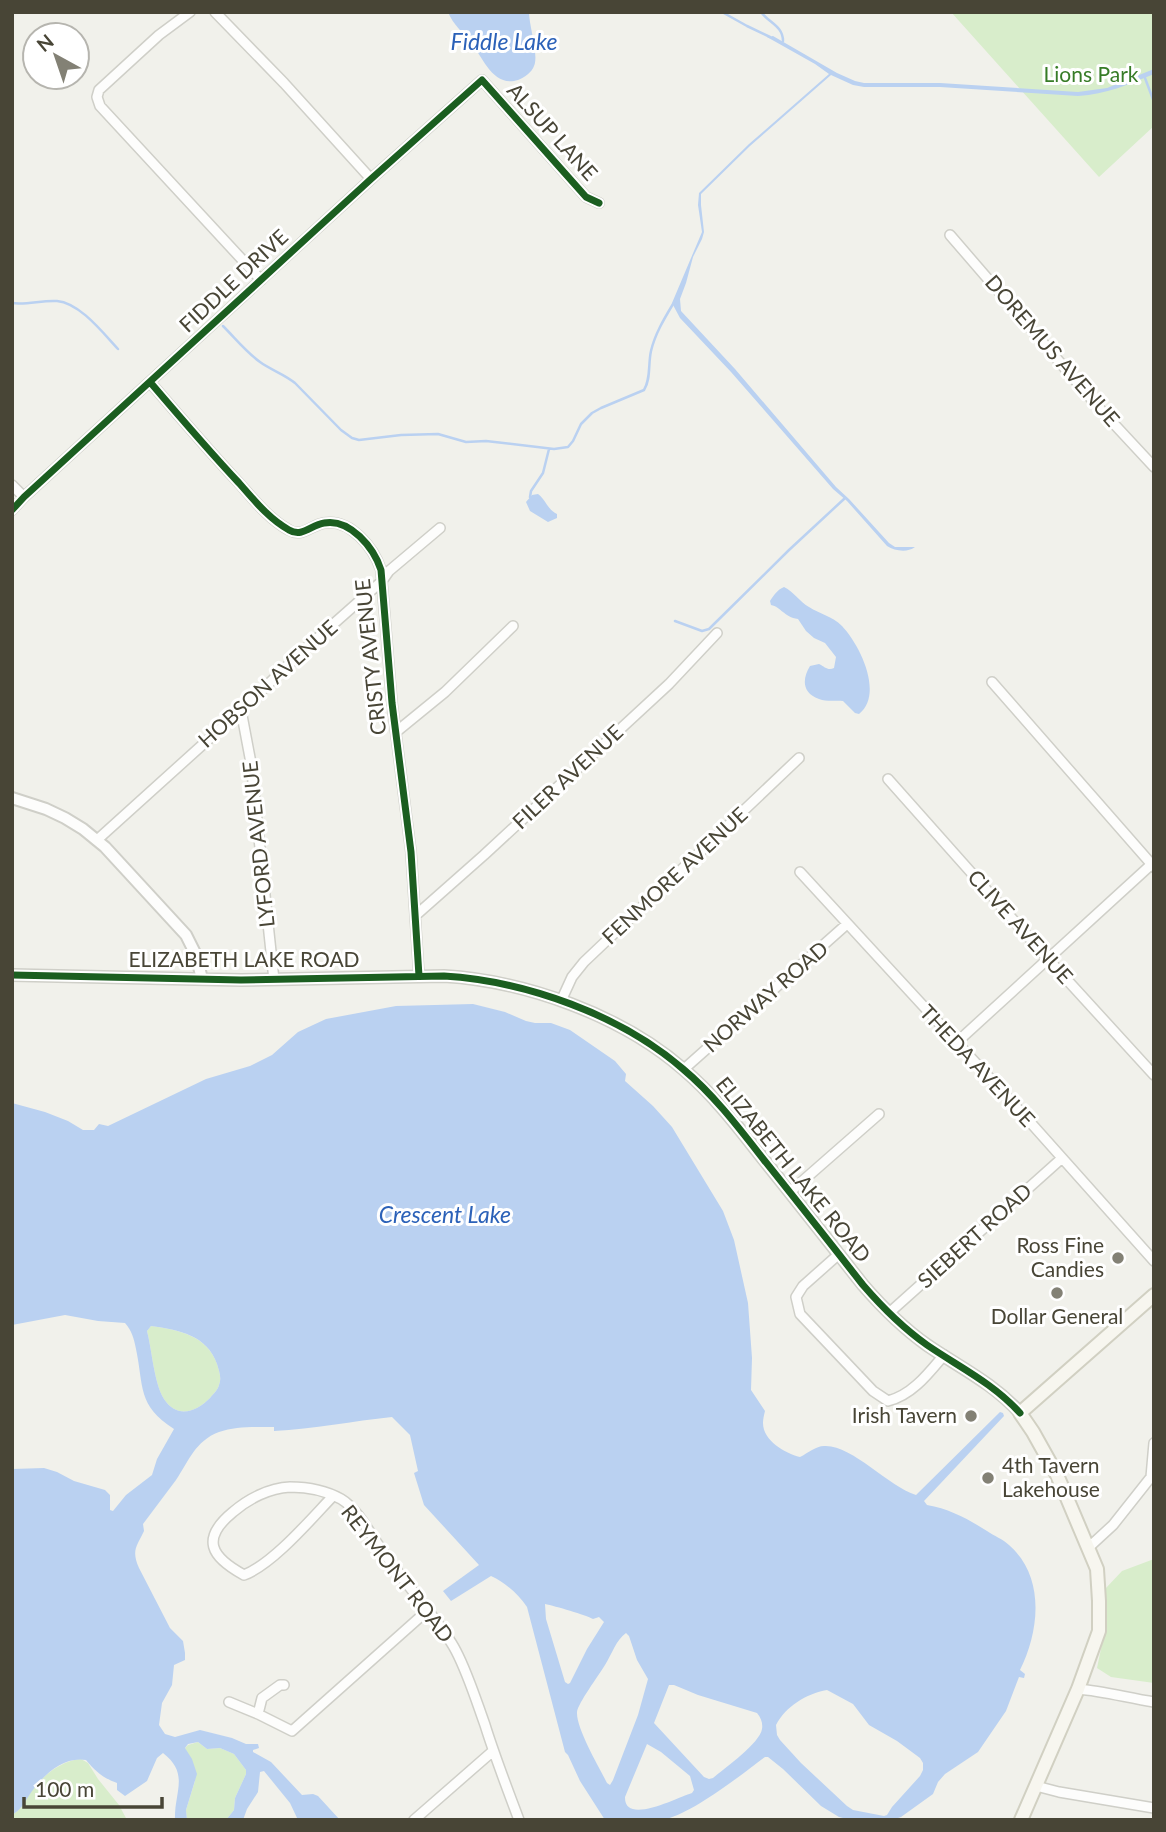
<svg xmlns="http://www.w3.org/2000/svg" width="1166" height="1832" font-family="Lato,sans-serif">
<rect width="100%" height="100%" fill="#f1f1eb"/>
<path fill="#d8edcb" d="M951 12H1154V126L1099 177Z
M151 1326C178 1330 207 1335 217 1364 219 1371 222 1378 219 1385 218 1390 213 1394 210 1398 196 1412 177 1419 164 1399 154 1383 152 1350 147 1331Z
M1154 1559V1683L1111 1677 1097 1668 1102 1644 1106 1588 1122 1571Z
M198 1742 207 1749 220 1748 234 1754 246 1770V1774L235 1798 234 1810 226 1820H187L186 1810 195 1781 185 1748 188 1745Z
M81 1759 88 1763 98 1779 119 1805 127 1820H12V1815C22 1809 24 1803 30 1793 42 1776 60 1761 81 1759Z"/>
<path fill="#bad1f1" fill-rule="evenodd" d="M448 12H529C529 26 539 55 534 66 532 72 524 78 518 80 493 88 483 57 471 43 463 32 453 25 448 12Z
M773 36 837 73 855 81 864 83H940L1078 92 1107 88 1154 69V74C1127 85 1107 94 1078 96L940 87H864L853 85 831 75 750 146 701 194V205L704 232 702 239 693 257 686 283 680 299 681 311 735 369 836 487 849 499 889 543 895 547H915C907 553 895 551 887 546L847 501 833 489 731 372 680 318 672 303 702 232 698 205 699 193 749 144 829 74 815 64 767 37Z
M538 494C546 500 547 509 557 514V518L548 522 530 511 526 502 532 495Z
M784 587C794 592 800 602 809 607 820 614 832 616 842 626 860 645 884 694 859 714L855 713 843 701C836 700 827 702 819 699 802 693 802 679 810 666L819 664C825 667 828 671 834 668L836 657 825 643 814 638 806 631 798 619C784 617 781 607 771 605L770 601C774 595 777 590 784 587Z
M473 1004 505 1012 526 1021 535 1023H551L570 1030 615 1061 626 1074 625 1081 653 1106 672 1127 723 1211 734 1240 748 1303 752 1358 751 1390 765 1411C764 1415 763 1419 763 1423 763 1441 785 1453 800 1457 808 1453 816 1446 824 1446 851 1444 888 1486 916 1495L1000 1412 1003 1413 1004 1416 924 1501 927 1505C950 1509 968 1519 987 1531 994 1536 1003 1539 1009 1545 1046 1577 1039 1632 1020 1670L1025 1674 1024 1678 1019 1677 1006 1711 978 1752 945 1774 938 1782 933 1794 901 1817 892 1820H851L839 1817 821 1806 783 1769 768 1757H765C741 1775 694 1812 666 1819 649 1823 624 1820 605 1820L580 1781 568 1755 565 1752 527 1607C518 1594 506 1583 491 1576L451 1601 443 1591 479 1565 424 1505 414 1473 418 1471 410 1435 392 1417C353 1421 314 1429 274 1431V1427C256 1427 236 1426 219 1432 195 1441 189 1461 176 1480 165 1495 154 1509 143 1524L144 1531C137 1546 131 1550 139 1568L170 1628 183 1641 185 1653V1660L174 1665 172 1685 162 1703 159 1725 165 1734 175 1737 200 1730 232 1738 246 1744H258L259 1748 253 1750V1752L271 1762 302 1795 313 1794 318 1796 340 1820H298L290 1803 264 1771 260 1772 258 1792 247 1809 243 1820H226L234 1810 235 1798 246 1774V1770L234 1754 220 1748 207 1749 198 1742 188 1744 185 1748 192 1759 197 1774 186 1810 187 1820H175C174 1792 190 1774 163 1753L157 1758 147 1781 125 1796 117 1790V1783C103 1778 95 1771 86 1760 63 1756 42 1776 30 1794 24 1803 22 1809 12 1815V1469L44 1468 57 1472 74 1481 105 1490 110 1495V1510L113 1511 126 1495 152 1475 157 1459 174 1429C137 1405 144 1387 136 1349 134 1339 132 1331 125 1323L98 1321 65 1315 12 1325V1103L45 1112 68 1121 83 1130H94L99 1124 108 1126 206 1079 250 1066 272 1055 298 1032 326 1019 396 1006ZM151 1326C179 1330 207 1335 217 1364 219 1371 222 1378 219 1385 218 1390 213 1394 210 1398 196 1412 177 1419 164 1399 154 1383 152 1350 147 1331ZM545 1604C555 1606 586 1615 593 1619L599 1617 604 1622 587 1649 570 1683 568 1684 565 1682 546 1619ZM626 1633 629 1636 637 1660 648 1679 638 1715 613 1780 610 1785 607 1783C599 1767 576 1728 577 1712 578 1703 599 1675 605 1665 612 1654 616 1640 626 1633ZM669 1685H674L698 1695 757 1713C761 1718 763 1723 762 1729 760 1743 725 1768 713 1778L709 1779 704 1777 654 1723ZM827 1690 853 1704 869 1725 897 1741 920 1758 923 1763V1770L920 1776 892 1807 887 1815 884 1816 853 1810 847 1806 801 1763 780 1740 777 1735 776 1725C786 1706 806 1694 827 1690ZM647 1744 661 1752 690 1776 694 1790 692 1793C678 1797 624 1826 625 1797Z"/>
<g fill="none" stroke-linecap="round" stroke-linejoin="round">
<path stroke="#bad1f1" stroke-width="2.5" d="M722 12 747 26 770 37
M761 12C769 23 783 26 783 41
M1145 78 1154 102
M12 303C27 305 42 300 57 301 80 303 103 333 118 349
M223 326C235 338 246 352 260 362 271 370 284 374 295 383L341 430 352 438 359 440 401 435 438 434 466 442 486 441 554 449 568 447 573 441 581 424 592 413 601 408 644 390C651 379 648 364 651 351 655 334 664 319 673 304
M530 497 531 491 543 473 549 449
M675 621 702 631 709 629 789 550 844 499"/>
<defs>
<path id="minor" d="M190 12 159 35 99 90 97 97 100 106 261 280
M215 12 284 83 371 179
M950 235 1101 410 1154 467
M150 382C179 416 208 450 239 483 254 500 269 519 289 530 302 538 311 525 324 523 350 518 374 548 381 570L392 703 411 852 419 976
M12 485 24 497
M12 510 24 497 371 179 482 80 586 197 599 203
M992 682 1154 867
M241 710 251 763 274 980
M396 732 445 692 513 626
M888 779 1048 959 1154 1075
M97 840 241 710 304 650 382 581 389 571 440 528
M800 872 1030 1122 1154 1261
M415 916 484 855 669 684 717 633
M561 1001 572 977 584 962 799 758
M956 1043 1154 862
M684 1069 847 924
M790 1192 879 1114
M839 1254 803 1286 796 1297 800 1314 873 1391 888 1401C912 1395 928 1374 944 1355
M889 1313 1061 1159
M333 1496C311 1519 273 1564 244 1575 211 1557 200 1539 233 1512 248 1499 269 1488 290 1487 308 1487 325 1490 341 1499 358 1509 372 1537 384 1553 395 1568 407 1584 419 1599 432 1616 446 1632 456 1651 468 1674 476 1700 485 1725 495 1757 507 1788 519 1820
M1088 1548 1113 1525 1151 1477 1154 1443
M284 1685H280L262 1698 258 1714 292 1731 428 1610
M1078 1689C1103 1691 1128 1698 1154 1702
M229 1702 258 1714
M1036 1786 1059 1792 1154 1808
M414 1820 493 1751"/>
<path id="tertiary" d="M12 798 46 809 65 818 83 829 105 847 186 935 196 955 202 979
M12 975 241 980 444 976C526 981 621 1015 683 1069 714 1095 739 1128 764 1160 797 1201 830 1243 863 1285 882 1307 903 1328 927 1345 959 1367 993 1383 1020 1413"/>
<path id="secondary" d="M1021 1820 1078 1689 1099 1631V1601L1097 1569 1067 1498 1057 1475 1033 1432 1020 1413 1154 1295"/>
</defs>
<use href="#minor" stroke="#cfcfc8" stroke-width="12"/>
<use href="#tertiary" stroke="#cfcfc8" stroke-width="14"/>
<use href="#secondary" stroke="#d1d0c2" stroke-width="16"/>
<use href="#minor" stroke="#fdfdfc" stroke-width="9"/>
<use href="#tertiary" stroke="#fdfdfc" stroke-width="10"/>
<use href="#secondary" stroke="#f7f6ef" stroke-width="12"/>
<defs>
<path id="cycleway" d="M150 382C179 416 208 450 239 483 254 500 269 519 289 530 302 538 311 525 324 523 350 518 374 548 381 570L392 703 411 852 419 976
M12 510 24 497 371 179 482 80 586 197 599 203
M12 975 241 980 444 976C526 981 621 1015 683 1069 714 1095 739 1128 764 1160 797 1201 830 1243 863 1285 882 1307 903 1328 927 1345 959 1367 993 1383 1020 1413"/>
</defs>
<use href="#cycleway" stroke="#fff" stroke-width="11"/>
<use href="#cycleway" stroke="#1b5e20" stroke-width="7"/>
</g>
<g fill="#838175" stroke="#fff" stroke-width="2.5">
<circle cx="1118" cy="1258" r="7"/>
<circle cx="1057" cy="1293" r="7"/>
<circle cx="971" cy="1416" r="7"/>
<circle cx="988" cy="1478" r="7"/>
</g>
<g text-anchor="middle" stroke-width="6" stroke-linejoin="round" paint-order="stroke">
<g font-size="21" fill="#377c27" stroke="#fff">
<text x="1091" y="82">Lions Park</text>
</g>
<g font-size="21" fill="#484536" stroke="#fff">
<text transform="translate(552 132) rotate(48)" y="7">ALSUP LANE</text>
<text transform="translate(234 281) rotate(-43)" y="7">FIDDLE DRIVE</text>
<text transform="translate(1052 351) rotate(49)" y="7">DOREMUS AVENUE</text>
<text transform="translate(371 657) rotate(-96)" y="7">CRISTY AVENUE</text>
<text transform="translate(268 684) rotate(-42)" y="7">HOBSON AVENUE</text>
<text transform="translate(568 777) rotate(-43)" y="7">FILER AVENUE</text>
<text transform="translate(259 844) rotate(-96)" y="7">LYFORD AVENUE</text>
<text transform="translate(675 876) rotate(-43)" y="7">FENMORE AVENUE</text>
<text transform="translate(1020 927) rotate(48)" y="7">CLIVE AVENUE</text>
<text x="244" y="967">ELIZABETH LAKE ROAD</text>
<text transform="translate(766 997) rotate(-41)" y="7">NORWAY ROAD</text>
<text transform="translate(977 1066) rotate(47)" y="7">THEDA AVENUE</text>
<text transform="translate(793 1170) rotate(51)" y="7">ELIZABETH LAKE ROAD</text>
<text transform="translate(975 1236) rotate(-42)" y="7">SIEBERT ROAD</text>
<text transform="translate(397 1574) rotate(52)" y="7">REYMONT ROAD</text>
</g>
<g font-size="21" fill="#484536" stroke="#fff" text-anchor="end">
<text x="1104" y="1253">Ross Fine<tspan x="1104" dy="24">Candies</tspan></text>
<text x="1057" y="1324" text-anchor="middle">Dollar General</text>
<text x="957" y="1423">Irish Tavern</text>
<text x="1002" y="1473" text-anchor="start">4th Tavern<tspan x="1002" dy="24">Lakehouse</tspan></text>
</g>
<g font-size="23" font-style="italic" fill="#2b61b8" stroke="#fff">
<text x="504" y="50">Fiddle Lake</text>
<text x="445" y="1223">Crescent Lake</text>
</g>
</g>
<rect width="1166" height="1832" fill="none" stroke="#484536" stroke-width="28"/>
<g transform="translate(56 56) rotate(320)"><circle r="33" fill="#ffffff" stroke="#b6b5af" stroke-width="2"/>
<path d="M0-5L12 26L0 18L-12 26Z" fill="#838175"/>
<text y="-10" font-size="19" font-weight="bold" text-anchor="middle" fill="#484536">N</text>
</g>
<path d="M24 1797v10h138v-10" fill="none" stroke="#484536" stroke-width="3.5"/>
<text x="35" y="1797" font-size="21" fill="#484536" stroke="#ffffff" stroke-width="5" paint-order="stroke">100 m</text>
</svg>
